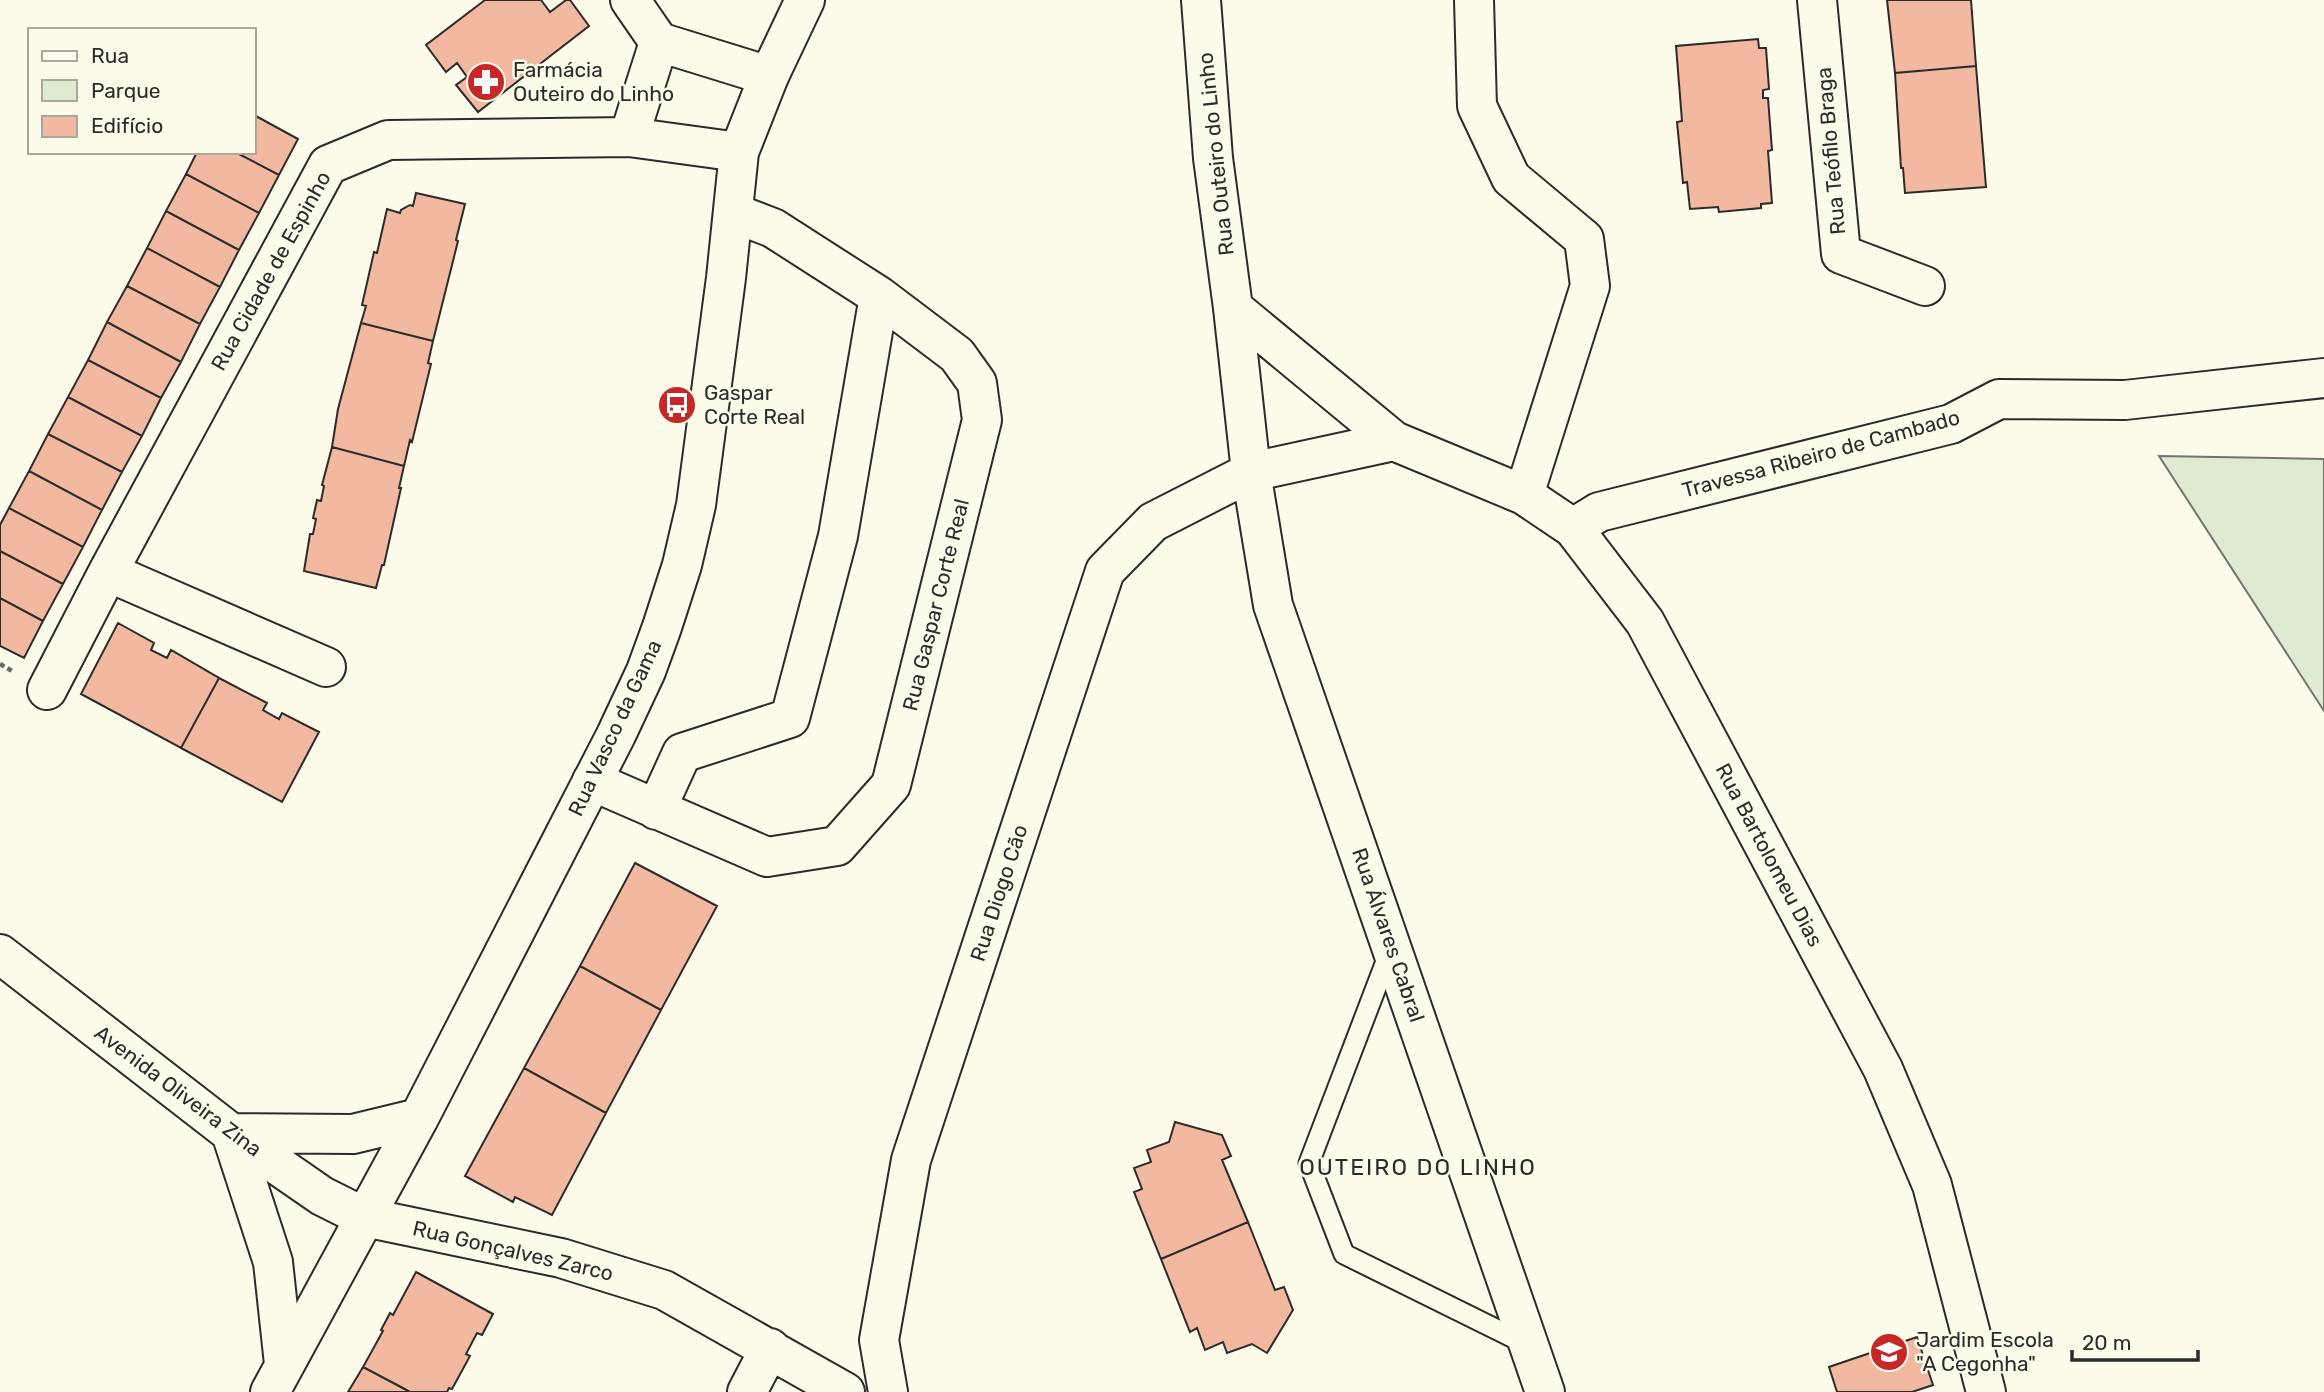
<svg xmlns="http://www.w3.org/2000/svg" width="2324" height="1392" font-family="Rubik,sans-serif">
<rect width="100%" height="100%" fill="#fdfbea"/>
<path fill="#deebd1" stroke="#74746e" stroke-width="2" d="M2159 456 2324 459V711Z"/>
<path fill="#f2b8a0" stroke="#2b2b2b" stroke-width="2" d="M485 0H541L550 12 566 0H570L589 26 478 112 456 85 467 77 457 63 446 72 426 45Z
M1887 0H1971L1976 66 1895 73Z
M1758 39 1759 48H1766L1769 89 1763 90V98H1768L1772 150 1768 151 1772 203 1761 204V208L1719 212 1718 207 1690 209 1687 182 1683 183 1677 122 1682 121 1676 46Z
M1976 66 1986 187 1905 193 1903 168H1901L1895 73Z
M254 115 298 139 279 175 235 152H254Z
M197 152H235L279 175 259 213 186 174Z
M186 174 259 213 239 250 166 211Z
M416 193 465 204 456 240 458 241 433 341 361 323 366 306 362 305 374 252 377 253 387 209 400 213 401 210 410 205 413 206Z
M166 211 239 250 220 287 147 248Z
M147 248 220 287 200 324 127 286Z
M127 286 200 324 181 362 107 322Z
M107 322 181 362 161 398 88 360Z
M361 323 433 341 428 363 431 364 412 442 410 440 404 466 332 447 338 409Z
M88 360 161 398 142 436 68 397Z
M68 397 142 436 122 472 48 434Z
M48 434 122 472 102 510 29 471Z
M332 447 404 466 399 488H401L384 565H382L376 588 304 571 310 534H313L316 519 313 518 317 500 321 501 324 486 322 485Z
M29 471 102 510 83 547 9 508Z
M9 508 83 547 63 584 0 551V525Z
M0 551 63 584 43 621 0 598Z
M0 598 43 621 24 658 0 646Z
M118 623 154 643 151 650 167 658 171 650 219 678 181 748 81 694Z
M219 678 267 703 263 710 279 719 282 713 319 732 282 802 181 748Z
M635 863 717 906 661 1010 580 966Z
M580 966 661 1010 606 1113 524 1068Z
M524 1068 606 1113 552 1215 515 1197 513 1202 465 1176Z
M1175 1122 1222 1135 1231 1156 1222 1160 1248 1222 1161 1259 1134 1192 1142 1189 1134 1168 1151 1162 1147 1150 1169 1142Z
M1248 1222 1275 1290 1284 1287 1293 1310 1267 1353 1252 1344 1227 1353 1223 1342 1205 1350 1197 1328 1190 1332 1161 1259Z
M416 1272 493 1314 482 1335 477 1333 466 1354 470 1356 452 1389 449 1388 447 1392H410L363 1367 383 1331 381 1330 390 1313 393 1315Z
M1917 1337 1933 1385 1912 1392H1837L1829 1367Z
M363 1367 401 1387 410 1392H348Z"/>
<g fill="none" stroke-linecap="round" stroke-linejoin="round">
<defs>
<path id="service" d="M1390 951 1309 1163 1344 1254 1528 1345"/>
<path id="minor" d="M630 0 659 42
M1201 0 1213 158 1233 308 1251 472 1273 605 1545 1392
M1474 0 1477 106 1511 178 1584 239 1590 286 1524 495
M1817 0 1841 254 1925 286
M659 42 769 76
M629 137 659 42
M1233 308 1394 441 1524 495 1573 528 1645 622 1883 1069 1932 1185 1986 1392
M1573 528 1599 512 1951 424 1999 399 2125 400 2324 378
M108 572 326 667
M47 690 108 572 328 165 388 140 629 137 739 152
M592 781 767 857 837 846 891 785 982 420 977 383 957 355 879 296 773 228 734 213
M656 810 682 753 790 718 838 536 879 296
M364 1217 561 1258 664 1290 845 1392
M747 1392 770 1348
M888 1392 879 1340 911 1160 1105 571 1153 522 1251 472 1394 441"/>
<path id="tertiary" d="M0 954 231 1133 322 1196 364 1217
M231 1133 273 1262 284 1364
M231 1133 353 1134 419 1118
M270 1392 419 1118 616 735 646 671 662 627 682 565 696 505 726 278 739 152 769 76 805 0"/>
</defs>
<use href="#service" stroke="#2b2b2b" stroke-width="23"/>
<use href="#minor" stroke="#2b2b2b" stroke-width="42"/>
<use href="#tertiary" stroke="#2b2b2b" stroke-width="42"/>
<path stroke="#6a6964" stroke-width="4.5" stroke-dasharray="5 3.5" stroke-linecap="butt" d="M0 664 12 671"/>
<use href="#service" stroke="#fdfbea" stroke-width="19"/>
<use href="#minor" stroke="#fdfbea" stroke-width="38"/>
<use href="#tertiary" stroke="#fdfbea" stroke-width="38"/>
</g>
<defs>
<symbol id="pharmacy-disc" viewBox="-11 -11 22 22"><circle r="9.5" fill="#c62828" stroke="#fdfbea"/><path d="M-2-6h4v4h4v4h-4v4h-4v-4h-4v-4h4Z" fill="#fff"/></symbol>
<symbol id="bus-disc" viewBox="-11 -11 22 22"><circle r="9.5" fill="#c62828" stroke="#fdfbea"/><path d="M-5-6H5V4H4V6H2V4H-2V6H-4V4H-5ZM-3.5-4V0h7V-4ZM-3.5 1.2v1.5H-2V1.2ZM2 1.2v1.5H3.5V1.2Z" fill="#fff"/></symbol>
<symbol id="school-disc" viewBox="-11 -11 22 22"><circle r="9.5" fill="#c62828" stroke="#fdfbea"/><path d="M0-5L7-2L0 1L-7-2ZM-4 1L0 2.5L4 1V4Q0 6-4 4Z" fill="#fff"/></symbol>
</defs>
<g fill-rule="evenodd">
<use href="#pharmacy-disc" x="464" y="60" width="44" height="44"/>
<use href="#bus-disc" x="655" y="383" width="44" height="44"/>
<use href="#school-disc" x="1867" y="1330" width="44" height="44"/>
</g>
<g text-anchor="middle" stroke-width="5" stroke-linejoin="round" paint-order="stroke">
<g font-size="21" fill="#2b2b2b" stroke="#fdfbea" text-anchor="start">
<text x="513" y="77">Farmácia<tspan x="513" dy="24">Outeiro do Linho</tspan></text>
<text x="704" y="400">Gaspar<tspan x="704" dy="24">Corte Real</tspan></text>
<text x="1916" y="1347">Jardim Escola<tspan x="1916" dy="24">"A Cegonha"</tspan></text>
</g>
<g font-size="21" fill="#2b2b2b" stroke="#fdfbea">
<text transform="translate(1831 151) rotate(-95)" y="7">Rua Teófilo Braga</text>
<text transform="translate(1216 154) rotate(-96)" y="7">Rua Outeiro do Linho</text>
<text transform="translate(271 271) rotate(-61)" y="7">Rua Cidade de Espinho</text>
<text transform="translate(1821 454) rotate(-15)" y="7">Travessa Ribeiro de Cambado</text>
<text transform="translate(936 605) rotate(-76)" y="7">Rua Gaspar Corte Real</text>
<text transform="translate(615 728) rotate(-65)" y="7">Rua Vasco da Gama</text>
<text transform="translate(1769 855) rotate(62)" y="7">Rua Bartolomeu Dias</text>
<text transform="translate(999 893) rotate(-72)" y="7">Rua Diogo Cão</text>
<text transform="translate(1388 935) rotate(71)" y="7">Rua Álvares Cabral</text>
<text transform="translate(178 1091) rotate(37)" y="7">Avenida Oliveira Zina</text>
<text transform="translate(513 1251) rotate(13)" y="7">Rua Gonçalves Zarco</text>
</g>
<g font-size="23" letter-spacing="2" fill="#2b2b2b" stroke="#fdfbea">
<text x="1418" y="1175">OUTEIRO DO LINHO</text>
</g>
</g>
<rect x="28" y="28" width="228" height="126" fill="#fdfbea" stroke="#a9a89e" stroke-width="2"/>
<rect x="42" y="51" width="35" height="10" fill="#fdfbea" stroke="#a9a89e" stroke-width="2"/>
<text x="91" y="63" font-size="21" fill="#2b2b2b">Rua</text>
<rect x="42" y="80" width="35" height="21" fill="#deebd1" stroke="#a9a89e" stroke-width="2"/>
<text x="91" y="98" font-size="21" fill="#2b2b2b">Parque</text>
<rect x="42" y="116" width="35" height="21" fill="#f2b8a0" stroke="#a9a89e" stroke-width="2"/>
<text x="91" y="133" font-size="21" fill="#2b2b2b">Edifício</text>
<path d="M2072 1350v10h126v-10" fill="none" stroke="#2b2b2b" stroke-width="3.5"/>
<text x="2082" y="1350" font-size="21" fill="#2b2b2b" stroke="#fdfbea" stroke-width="5" paint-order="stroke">20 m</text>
</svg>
